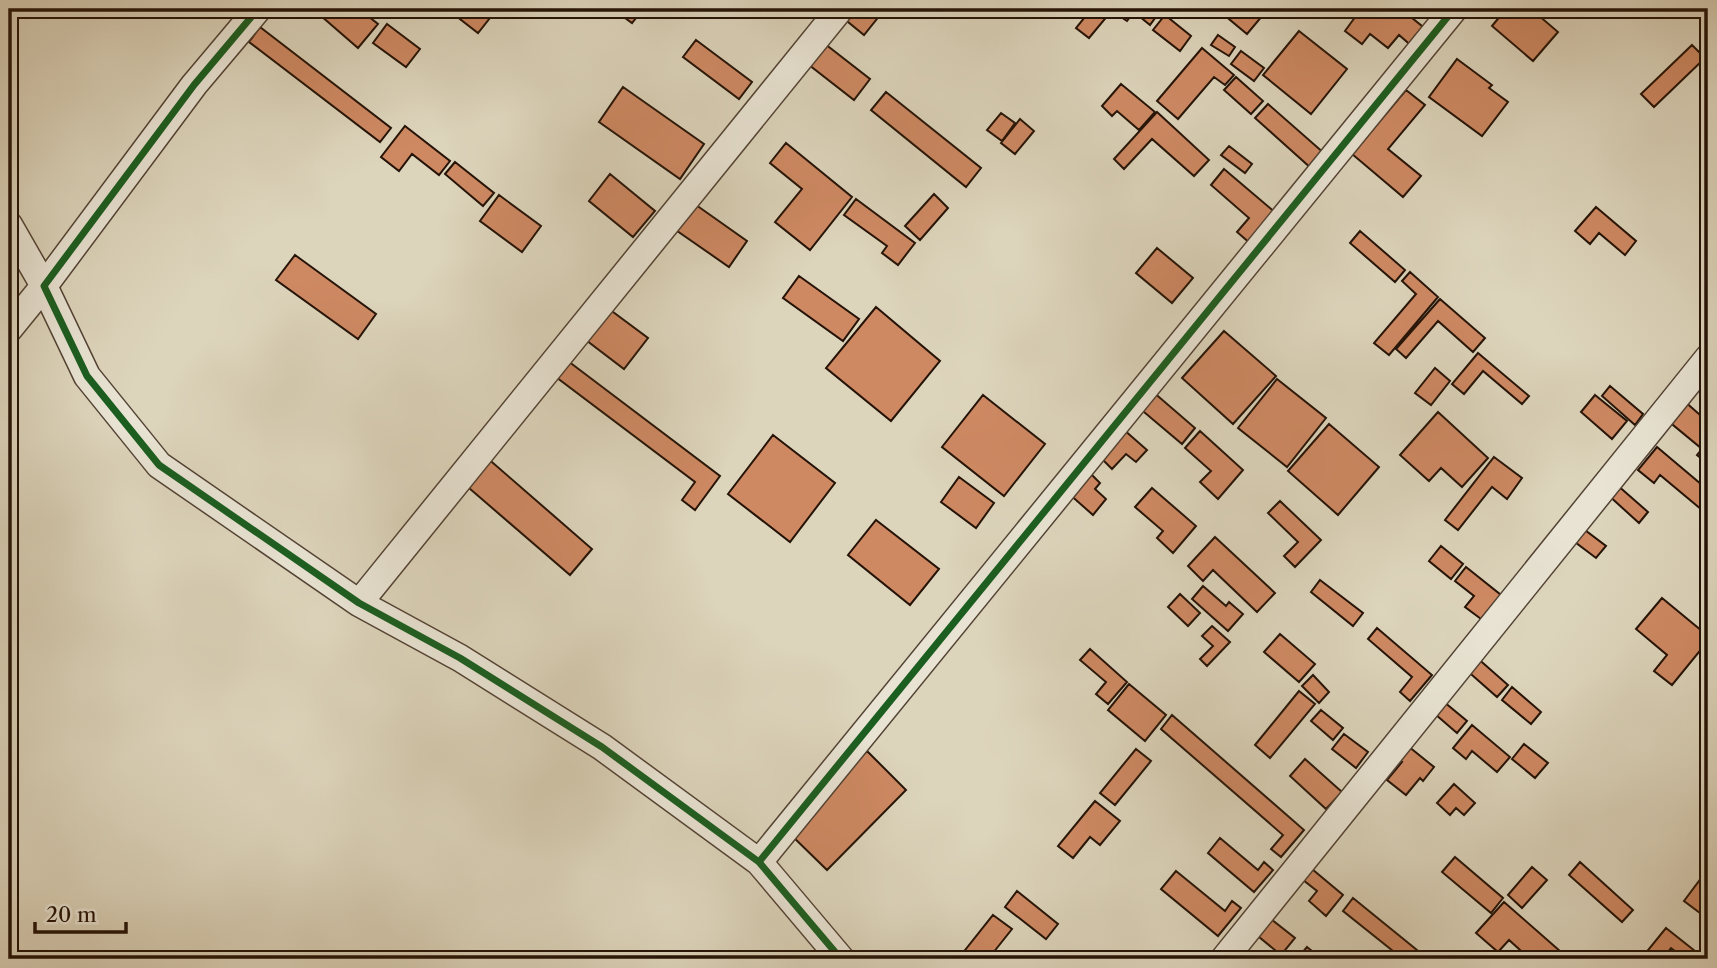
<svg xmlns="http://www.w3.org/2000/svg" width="1717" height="968" font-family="'Libre Caslon Text',serif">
<rect width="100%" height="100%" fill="#dcd4bb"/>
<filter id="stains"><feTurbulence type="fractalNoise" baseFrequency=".00286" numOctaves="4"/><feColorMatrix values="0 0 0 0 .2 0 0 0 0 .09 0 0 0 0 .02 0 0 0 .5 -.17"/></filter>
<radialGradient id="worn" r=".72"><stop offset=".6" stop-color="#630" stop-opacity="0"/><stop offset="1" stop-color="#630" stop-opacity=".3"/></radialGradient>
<path fill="#ce8963" stroke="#251307" stroke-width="2" d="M313 9H359L378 24 358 48Z
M447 9H497L478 33Z
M613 9H643L632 23Z
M848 9H883L884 10 864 35 842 17Z
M1075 9H1102L1109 14 1089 38 1076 28 1085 17Z
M1114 9H1156L1160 11 1150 25 1134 12 1127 21 1112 11Z
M1227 9H1268L1247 34 1223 14Z
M1361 9H1401L1428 31 1414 48 1399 35 1388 48 1370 34 1362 44 1345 31Z
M1506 9H1531L1558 32 1533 61 1492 26Z
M1165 15 1191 36 1180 51 1153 30Z
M387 24 420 49 406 67 373 43Z
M260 27 391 128 380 142 249 42Z
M1299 31 1347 69 1311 114 1263 75Z
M1218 35 1235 47 1229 56 1211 45Z
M696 40 752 82 739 99 683 57Z
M820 40 870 79 854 100 804 61Z
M1692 45 1705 58 1654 107 1641 94Z
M1202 48 1234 75 1225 85 1214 77 1178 119 1157 101Z
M1241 51 1264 68 1254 81 1231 64Z
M1457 59 1492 85 1489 88 1508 102 1482 136 1429 97Z
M1236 77 1263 101 1251 114 1224 90Z
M1121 84 1155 112 1139 130 1117 111 1112 116 1102 106Z
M623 87 704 144 680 179 599 122Z
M1406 90 1425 105 1388 149 1421 176 1403 197 1352 154Z
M886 92 981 168 966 187 871 110Z
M1268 104 1325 154 1312 169 1255 118Z
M1157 112 1209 160 1194 176 1152 139 1124 169 1114 159Z
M1001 113 1015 123 1002 141 987 130Z
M1020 119 1034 131 1015 154 1001 143Z
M405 126 450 161 439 175 412 154 399 171 381 157Z
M786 143 852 197 810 250 775 222 802 189 770 163Z
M1229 146 1252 164 1245 173 1221 155Z
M455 162 494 193 483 206 445 174Z
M1224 169 1277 214 1251 244 1237 232 1249 218 1211 185Z
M610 174 655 211 633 237 589 201Z
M934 194 948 208 920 240 905 226Z
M499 195 541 226 522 252 480 221Z
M856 199 915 243 898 265 882 253 887 246 844 215Z
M689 200 747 241 729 267 670 226Z
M1596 207 1636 241 1625 255 1599 233 1590 244 1575 231Z
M1360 231 1405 270 1395 282 1350 243Z
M1157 248 1193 278 1172 303 1136 273Z
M295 255 376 314 358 339 276 280Z
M1410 272 1438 297 1389 355 1374 343 1416 294 1402 281Z
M799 276 859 319 843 341 783 298Z
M1440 299 1485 338 1473 352 1438 321 1406 358 1396 349Z
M605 306 648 338 624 369 582 337Z
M876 307 940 361 891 421 826 368Z
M1224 331 1276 376 1233 424 1182 378Z
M1478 353 1529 396 1522 404 1483 371 1464 394 1452 384Z
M564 358 720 476 695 510 682 500 695 482 552 374Z
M1435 368 1450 381 1431 405 1415 393Z
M1277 379 1326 418 1287 467 1238 428Z
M1610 386 1643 414 1635 425 1602 396Z
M1152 391 1195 428 1182 444 1138 407Z
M983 395 1045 444 1004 496 942 447Z
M1595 395 1627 421 1612 439 1581 412Z
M1683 400 1708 422V464L1697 455 1702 449 1667 420Z
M1438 412 1488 458 1462 487 1441 468 1429 481 1400 455Z
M1329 424 1379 467 1338 515 1288 471Z
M1123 429 1147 450 1136 462 1126 454 1112 469 1099 456Z
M1200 431 1243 470 1218 499 1200 482 1211 471 1185 448Z
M773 435 835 483 790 542 728 494Z
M1657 447 1708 490V515L1660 475 1654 483 1638 470Z
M485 456 592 549 570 575 462 482Z
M1494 457 1522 478 1507 499 1492 487 1458 530 1445 520Z
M1088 471 1100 483 1095 489 1106 499 1093 515 1068 493Z
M959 477 994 503 976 528 941 502Z
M1616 484 1648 512 1639 523 1607 494Z
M1152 488 1196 526 1173 553 1157 538 1163 531 1135 507Z
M1280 501 1321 540 1295 567 1284 556 1298 542 1268 513Z
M876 520 939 569 910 605 848 555Z
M1577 524 1606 546 1596 558 1567 536Z
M1215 537 1275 593 1257 612 1213 570 1203 581 1188 566Z
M1441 546 1463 564 1451 579 1429 561Z
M1466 567 1501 595 1481 619 1465 607 1474 596 1455 581Z
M1320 580 1363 613 1353 626 1311 592Z
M1203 586 1226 606 1229 602 1243 614 1228 631 1192 599Z
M1180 594 1200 613 1188 626 1168 607Z
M1662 598 1708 636V641L1672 685 1654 671 1667 655 1636 629Z
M1212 626 1230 642 1207 666 1200 659 1213 646 1202 636Z
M1377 628 1432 675 1410 701 1400 692 1412 677 1368 639Z
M1280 634 1315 664 1299 682 1264 652Z
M1090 649 1127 682 1108 704 1096 694 1106 682 1080 660Z
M1475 656 1508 685 1497 697 1464 668Z
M1313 675 1329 692 1319 703 1302 686Z
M1129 684 1166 715 1145 741 1108 710Z
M1512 687 1541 712 1531 724 1502 700Z
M1299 691 1315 704 1270 758 1255 745Z
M1438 697 1467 721 1457 733 1428 708Z
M1321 710 1343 728 1333 740 1311 721Z
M1172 715 1304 830 1281 857 1271 849 1283 835 1161 729Z
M1472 725 1510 757 1497 772 1472 751 1466 759 1453 748Z
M1344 734 1368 752 1356 768 1332 749Z
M1403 742 1434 767 1423 781 1420 778 1406 795 1387 780 1402 762 1393 755Z
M1524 744 1548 763 1535 778 1512 759Z
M1136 749 1151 761 1115 805 1100 793Z
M867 751 906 790 827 870 787 831Z
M1305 759 1342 792 1326 809 1290 776Z
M1454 784 1475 803 1464 815 1456 808 1450 815 1437 803Z
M1095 801 1120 821 1100 845 1090 837 1073 858 1058 846Z
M1220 838 1258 870 1264 862 1273 870 1254 892 1208 853Z
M1455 857 1503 898 1491 913 1442 872Z
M1580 862 1633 910 1622 922 1569 875Z
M1306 864 1343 895 1326 916 1309 901 1317 891 1298 876Z
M1532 867 1547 880 1522 908 1508 895Z
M1176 871 1225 911 1232 901 1241 908 1218 936 1161 889Z
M1702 877 1708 882V919L1684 901Z
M1017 891 1058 924 1046 939 1005 907Z
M1353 898 1428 959H1403L1343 911Z
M1504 902 1569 959H1530L1509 940 1498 952 1476 933Z
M993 915 1012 929 993 953 1000 959H958Z
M1266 915 1295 938 1281 955 1253 932Z
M1666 928 1705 959H1686L1671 948 1662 959H1649L1644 955Z
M1307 947 1322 959H1297Z"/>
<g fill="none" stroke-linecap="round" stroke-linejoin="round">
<defs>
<path id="minor" d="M258 9 194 85 44 286 87 376 159 465 359 603 460 658 602 747 759 862 841 959
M9 225 44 286 9 329
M359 603 840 9
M759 862 1454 9
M1224 959 1708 358"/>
</defs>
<use href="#minor" stroke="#534334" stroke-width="29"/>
<use href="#minor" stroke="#e8e3d3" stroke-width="26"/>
<defs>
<path id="cycleway" d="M258 9 194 85 44 286 87 376 159 465 359 603 460 658 602 747 759 862 841 959
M759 862 1454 9"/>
</defs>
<use href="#cycleway" stroke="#e8e3d3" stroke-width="11"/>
<use href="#cycleway" stroke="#1b5e20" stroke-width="7"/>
</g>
<rect width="1717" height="968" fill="none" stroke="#dcd4bb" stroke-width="35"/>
<rect x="10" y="10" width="1696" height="947" fill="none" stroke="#251307" stroke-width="3.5"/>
<rect x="18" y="18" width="1682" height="933" fill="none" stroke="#251307" stroke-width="2"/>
<path d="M35 922v10h91v-10" fill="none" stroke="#251307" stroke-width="3.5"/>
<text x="46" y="922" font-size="21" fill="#251307" stroke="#e8e3d3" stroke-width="5" paint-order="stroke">20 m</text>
<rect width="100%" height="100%" filter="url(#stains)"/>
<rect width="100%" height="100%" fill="url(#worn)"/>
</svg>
